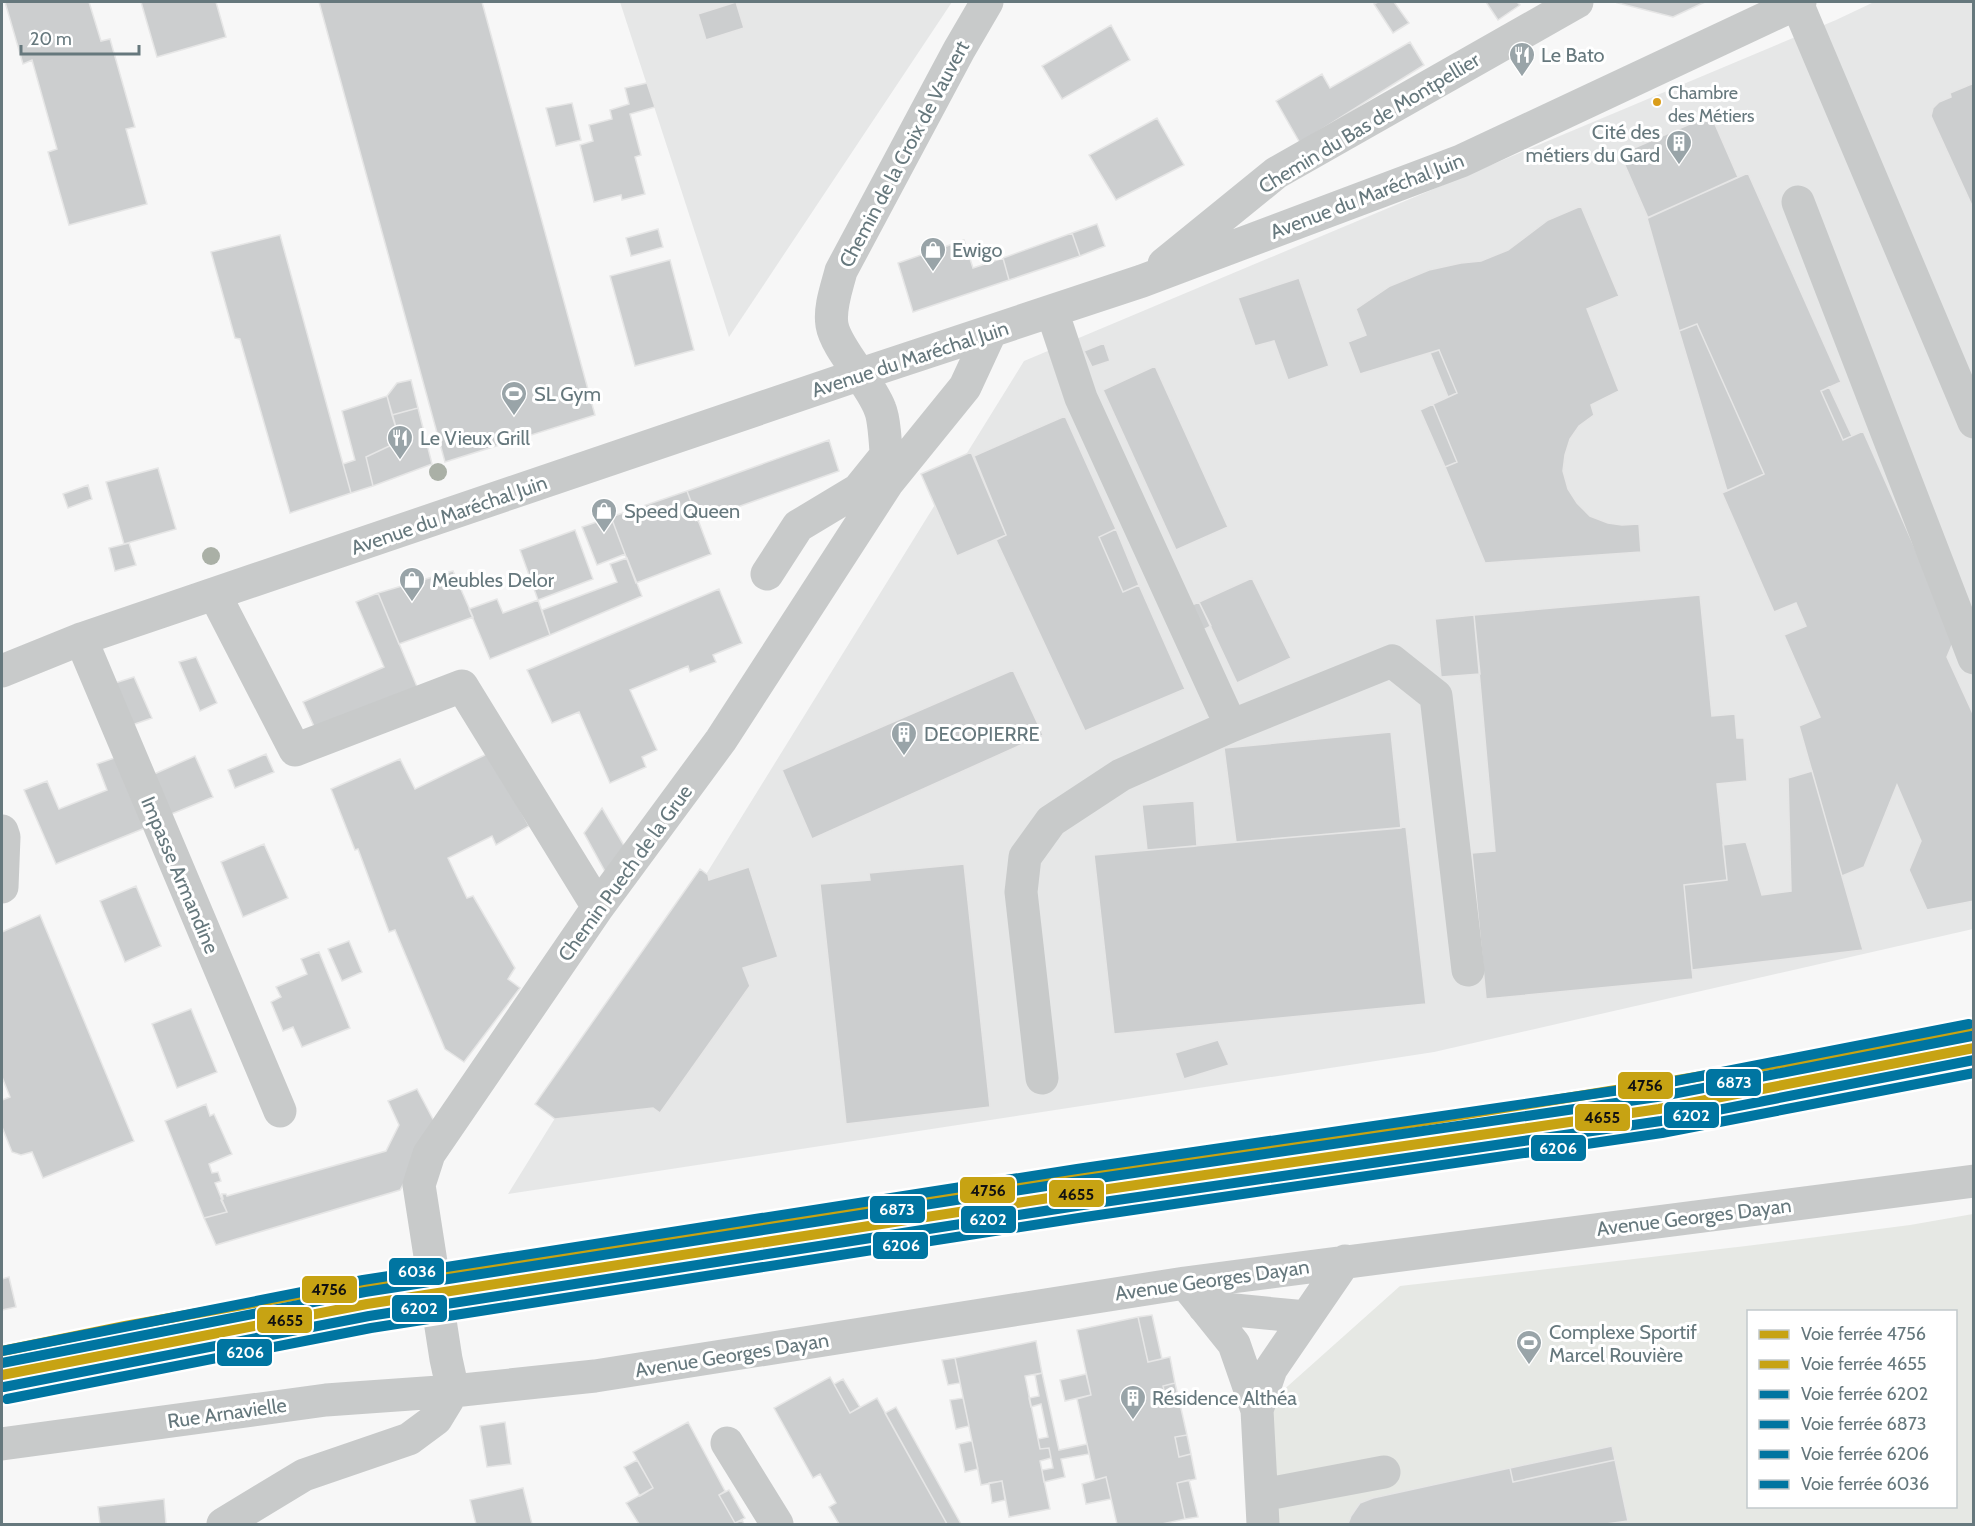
<svg xmlns="http://www.w3.org/2000/svg" width="1975" height="1526" font-family="Cabin,sans-serif">
<rect width="100%" height="100%" fill="#f7f7f7"/>
<path fill="#e6e7e7" d="M620 2H952L729 337Z
M1874 2H1973V929L1434 1052 508 1194 1024 361 1836 20Z"/>
<path fill="#e6e8e4" fill-rule="evenodd" d="M1973 1214V1524H1270L1269 1403 1400 1286 1746 1246 1910 1225ZM1748 1312H1956V1506H1748Z"/>
<path fill="#cccecf" stroke="#e6e6e6" stroke-width="1.5" d="M5 2H89L101 41 110 39 135 127 126 129 147 204 69 225 48 152 57 149 32 60 23 64Z
M141 2H216L226 37 157 57Z
M319 2H482L595 415 445 462Z
M736 2 744 28 706 40 698 14Z
M1378 2H1394L1409 23 1393 33 1374 4Z
M1486 2H1517L1520 5 1498 20Z
M1620 2H1705L1673 17 1618 3Z
M1111 25 1130 60 1062 99 1042 66Z
M1410 42 1424 65 1300 143 1276 101 1322 74 1330 88Z
M647 83 655 107 630 114 641 155 635 157 645 194 622 200 621 195 594 202 580 145 593 141 589 125 612 119 610 110 629 104 625 88Z
M1974 83V210L1931 116 1933 108 1939 102 1951 97 1950 93Z
M572 103 581 140 556 146 546 108Z
M1711 115 1738 177 1648 218 1620 154Z
M1157 118 1184 165 1116 200 1089 155Z
M1748 173 1841 382 1821 391 1843 440 1863 431 1955 638 1947 657 1974 716V901L1927 910 1909 870 1921 841 1897 785 1864 867 1842 876 1799 726 1820 717 1784 635 1806 626 1796 603 1774 612 1722 493 1764 474 1697 324 1679 331 1647 218Z
M1581 206 1619 296 1587 309 1619 391 1591 405 1594 415 1579 426 1570 439 1565 455 1563 471 1568 489 1577 503 1590 516 1608 523 1622 525 1639 524 1641 552 1485 563 1445 467 1457 462 1433 404 1457 393 1439 350 1360 374 1348 342 1366 335 1356 309 1390 286 1429 270 1461 263 1481 261 1508 250 1548 220Z
M1097 224 1105 246 1080 256 1072 233Z
M658 229 663 247 631 256 626 238Z
M1072 233 1080 256 1009 280 1003 258Z
M280 235 351 493 290 513 240 339 235 338 211 252Z
M964 240 973 268 1003 258 1009 280 913 312 898 263Z
M670 260 694 350 635 366 610 276Z
M1299 278 1329 366 1288 380 1274 341 1255 346 1238 298Z
M1697 324 1764 474 1727 491 1679 331Z
M1104 343 1110 361 1092 367 1084 351Z
M1439 350 1457 393 1448 397 1430 353Z
M1155 366 1228 527 1176 550 1103 390Z
M411 380 418 408 392 415 387 396 397 383Z
M1829 387 1852 436 1843 440 1821 391Z
M387 396 400 441 366 457 373 486 351 493 343 464 355 460 342 411Z
M1433 404 1457 462 1445 467 1420 410Z
M418 408 432 464 373 486 366 457 400 441 392 415Z
M1065 416 1116 529 1099 537 1123 592 1139 585 1185 689 1085 731 996 540 1006 535 974 456Z
M829 440 839 471 698 521 687 491Z
M971 452 1006 535 957 556 921 474Z
M158 468 176 529 124 544 106 482Z
M88 485 92 499 68 508 63 494Z
M687 491 711 554 636 583 611 517Z
M611 517 625 554 597 565 582 527Z
M1116 529 1139 585 1123 592 1099 537Z
M575 530 593 579 538 600 520 550Z
M129 543 136 565 115 571 109 548Z
M627 558 642 596 550 635 542 610 617 582 610 564Z
M453 571 473 617 399 644 378 593Z
M1252 578 1291 658 1237 683 1199 602Z
M719 589 742 643 713 655 716 662 690 672 688 666 630 690 657 750 642 757 646 767 610 783 579 712 552 723 527 670Z
M378 593 418 689 317 733 303 702 384 667 356 602Z
M1700 595 1712 716 1735 714 1737 738H1744L1747 781 1717 784 1727 880 1684 885 1693 979 1486 999 1472 853 1495 851 1474 615Z
M497 599 503 613 538 600 550 635 490 659 469 609Z
M1199 602 1211 626 1199 632 1187 607Z
M1474 615 1480 674 1441 677 1435 619Z
M196 657 217 703 200 711 179 662Z
M1013 670 1043 735 812 839 782 770Z
M134 677 152 718 132 725 115 683Z
M1391 732 1401 828 1236 842 1224 748Z
M489 753 529 826 496 845 492 836 448 858 467 898 473 896 515 968 508 979 520 988 464 1062 445 1049 395 930 389 932 358 849 355 850 331 789 400 759 415 789Z
M266 754 274 772 235 788 228 770Z
M195 756 213 797 169 815 152 775Z
M117 757 145 828 56 864 24 790 47 781 59 809 107 790 97 764Z
M1812 771 1863 950 1692 970 1684 885 1727 880 1723 845 1746 842 1762 895 1791 891 1788 778Z
M1194 801 1197 846 1147 850 1142 805Z
M602 808 626 849 607 875 584 833Z
M1406 827 1426 1004 1114 1034 1094 855Z
M264 844 288 898 243 917 221 862Z
M964 864 990 1107 846 1124 820 884 870 880 869 873Z
M749 867 778 957 743 968 750 986 660 1113 653 1108 555 1119 535 1104 700 869 708 875 709 880Z
M136 886 161 946 125 962 100 901Z
M40 915 134 1141 43 1178 32 1152 21 1155 12 1152 2 1127V1100L10 1097 2 1077V932Z
M349 941 362 972 342 981 328 949Z
M319 952 350 1028 302 1047 293 1027 283 1031 271 1002 281 997 276 987 307 974 301 959Z
M191 1009 217 1072 177 1088 152 1024Z
M1218 1040 1229 1065 1184 1079 1175 1053Z
M417 1089 436 1125 400 1190 216 1245 204 1218 227 1212 221 1200 223 1199 222 1194H226L227 1196 386 1151 399 1125 388 1101Z
M206 1104 210 1116 214 1114 232 1154 209 1164 212 1173 218 1172 221 1181 215 1183 227 1212 204 1218 165 1121Z
M9 1277 16 1307 2 1310V1279Z
M1152 1315 1162 1359 1148 1362 1138 1317Z
M1138 1317 1148 1362 1170 1357 1175 1383 1163 1386 1168 1407 1180 1404 1187 1435 1175 1437 1179 1457 1191 1454 1196 1479 1177 1483 1185 1519 1162 1524H1117L1106 1477 1095 1480 1077 1399 1091 1395 1077 1330Z
M1036 1341 1042 1373 1025 1376 1040 1449 1049 1448 1051 1458 1040 1461 1050 1509 1009 1517 1002 1481 981 1485 955 1358Z
M955 1358 960 1383 948 1385 942 1360Z
M1042 1373 1059 1450 1087 1444 1089 1454 1061 1459 1065 1477 1044 1482 1042 1470 1053 1468 1049 1448 1040 1449 1038 1439 1048 1437 1041 1404 1031 1407 1029 1398 1039 1396 1035 1375Z
M1086 1374 1091 1395 1065 1401 1060 1380Z
M830 1377 850 1413 877 1398 947 1524H839L829 1507 836 1503 820 1474 813 1478 774 1408Z
M843 1379 860 1407 850 1413 834 1384Z
M1175 1383 1180 1404 1168 1407 1163 1386Z
M963 1398 969 1426 956 1429 950 1400Z
M896 1407 961 1524H947L885 1413Z
M505 1422 511 1464 487 1467 480 1426Z
M688 1422 725 1491 719 1495 735 1523 742 1520 744 1524H639L626 1503 653 1488 633 1452Z
M1187 1435 1191 1454 1179 1457 1175 1437Z
M972 1441 978 1469 965 1472 959 1444Z
M1612 1446 1615 1460 1513 1482 1510 1468Z
M637 1460 653 1488 640 1496 624 1467Z
M1615 1460 1628 1521 1606 1524H1348L1351 1516 1360 1503 1373 1498 1510 1468 1513 1482Z
M1106 1477 1111 1499 1086 1504 1082 1484Z
M1189 1480 1198 1517 1185 1519 1177 1483Z
M1002 1481 1005 1500 992 1503 989 1483Z
M523 1488 532 1524H476L470 1500Z
M729 1490 745 1518 735 1523 719 1495Z
M164 1499 166 1524H100L98 1507Z"/>
<g fill="none" stroke-linecap="round" stroke-linejoin="round">
<path stroke="#c8caca" stroke-width="33" d="M1797 3 1974 422
M1798 202 1974 658
M1164 264 1276 173 1577 2
M888 482C886 464 886 423 880 409 870 382 836 349 832 325 829 308 837 287 841 271L959 50 987 2
M767 574 798 526 858 490 883 459
M215 595 295 750 462 686 598 907
M81 639 280 1111
M2 671 81 639 861 374 1142 281 1461 161 1800 2
M1231 726 1392 661 1436 696 1468 970
M2 831 4 837 2 887
M1042 1078 1021 892 1025 857 1051 821 1121 775 1231 726 1081 398 1052 311
M1185 1283 1234 1344 1257 1410 1263 1524
M1204 1307 1306 1317
M453 1391 446 1359 419 1185 429 1154 598 907 721 740 888 482 965 387 990 333
M1257 1410 1271 1369 1345 1261
M727 1443 777 1524
M2 1444 326 1400 453 1391 595 1376 1185 1283 1974 1181
M1262 1495 1384 1472
M223 1524 304 1475 409 1439 436 1419 453 1391"/>
<defs>
<path id="rail-1" d="M2 1351 125 1326 372 1282 1115 1171 1974 1032"/>
<path id="rail-2" d="M2 1375 367 1304 1081 1193 1659 1109 1974 1048"/>
<path id="rail-3" d="M4 1387 369 1316 1083 1205 1661 1121 1974 1060"/>
<path id="rail-4" d="M2 1363 365 1292 1079 1181 1657 1097 1972 1036"/>
<path id="rail-5" d="M7 1399 371 1328 1085 1217 1662 1133 1974 1073"/>
<path id="rail-6" d="M2 1351 363 1280 1077 1169 1655 1085 1969 1024"/>
</defs>
<use href="#rail-1" stroke="#fff" stroke-width="15"/>
<use href="#rail-2" stroke="#fff" stroke-width="15"/>
<use href="#rail-3" stroke="#fff" stroke-width="15"/>
<use href="#rail-4" stroke="#fff" stroke-width="15"/>
<use href="#rail-5" stroke="#fff" stroke-width="15"/>
<use href="#rail-6" stroke="#fff" stroke-width="15"/>
<use href="#rail-1" stroke="#c7a313" stroke-width="10"/>
<use href="#rail-2" stroke="#c7a313" stroke-width="10"/>
<use href="#rail-3" stroke="#0075a1" stroke-width="10"/>
<use href="#rail-4" stroke="#0075a1" stroke-width="10"/>
<use href="#rail-5" stroke="#0075a1" stroke-width="10"/>
<use href="#rail-6" stroke="#0075a1" stroke-width="10"/>
</g>
<g fill="#aab0a6">
<circle cx="438" cy="472" r="9"/>
<circle cx="211" cy="556" r="9"/>
</g>
<defs>
<symbol id="restaurant-pin" viewBox="-11 -11 22 30"><path d="M0 17L-7.5 6A9.5 9.5 0 1 1 7.5 6Z" fill="#99a4a8" stroke="#fff"/><path d="M-5-6h1v4h1v-4h1v4h1v-4h1v5L-1.5 .5V6h-2V.5L-5-1ZM5-6V6H3V1.5H1.5Q1.5-4 5-6Z" fill="#fff"/></symbol>
<symbol id="building-pin" viewBox="-11 -11 22 30"><path d="M0 17L-7.5 6A9.5 9.5 0 1 1 7.5 6Z" fill="#99a4a8" stroke="#fff"/><path d="M-4-6H4V6H1V3H-1V6H-4ZM-2.5-4.3h1.7v1.8h-1.7ZM.8-4.3h1.7v1.8H.8ZM-2.5-1h1.7V.8h-1.7ZM.8-1h1.7V.8H.8Z" fill="#fff"/></symbol>
<symbol id="shop-pin" viewBox="-11 -11 22 30"><path d="M0 17L-7.5 6A9.5 9.5 0 1 1 7.5 6Z" fill="#99a4a8" stroke="#fff"/><path d="M-5-2.5h2.3a2.7 3.5 0 0 1 5.4 0H5L5.5 6h-11ZM-1.5-2.5h3a1.5 2.3 0 0 0-3 0Z" fill="#fff"/></symbol>
<symbol id="stadium-pin" viewBox="-11 -11 22 30"><path d="M0 17L-7.5 6A9.5 9.5 0 1 1 7.5 6Z" fill="#99a4a8" stroke="#fff"/><path d="M0-5a6.5 5 0 1 0 0 10a6.5 5 0 1 0 0-10ZM-3.5-1.8h7v3.6h-7Z" fill="#fff"/></symbol>
</defs>
<g fill-rule="evenodd">
<use href="#restaurant-pin" x="1507" y="40" width="30" height="40"/>
<use href="#building-pin" x="1664" y="128" width="30" height="40"/>
<use href="#shop-pin" x="918" y="235" width="30" height="40"/>
<use href="#stadium-pin" x="499" y="379" width="30" height="40"/>
<use href="#restaurant-pin" x="385" y="423" width="30" height="40"/>
<use href="#shop-pin" x="589" y="496" width="30" height="40"/>
<use href="#shop-pin" x="397" y="565" width="30" height="40"/>
<use href="#building-pin" x="889" y="719" width="30" height="40"/>
<use href="#stadium-pin" x="1514" y="1328" width="30" height="40"/>
<use href="#building-pin" x="1118" y="1383" width="30" height="40"/>
</g>
<circle fill="#da9d19" stroke="#fff" stroke-width="2" cx="1657" cy="102" r="5"/>
<g text-anchor="middle" stroke-width="6" stroke-linejoin="round" paint-order="stroke">
<g font-size="18" fill="#66787d" stroke="#fff" text-anchor="start">
<text x="1668" y="99">Chambre<tspan x="1668" dy="23">des Métiers</tspan></text>
</g>
<g font-size="20" fill="#66787d" stroke="#fff" text-anchor="start">
<text x="1541" y="62">Le Bato</text>
<text x="1660" y="139" text-anchor="end">Cité des<tspan x="1660" dy="23">métiers du Gard</tspan></text>
<text x="952" y="257">Ewigo</text>
<text x="534" y="401">SL Gym</text>
<text x="420" y="445">Le Vieux Grill</text>
<text x="624" y="518">Speed Queen</text>
<text x="432" y="587">Meubles Delor</text>
<text x="924" y="741">DECOPIERRE</text>
<text x="1549" y="1339">Complexe Sportif<tspan x="1549" dy="23">Marcel Rouvière</tspan></text>
<text x="1152" y="1405">Résidence Althéa</text>
</g>
<g font-size="20" fill="#66787d" stroke="#fff">
<text transform="translate(1369 123) rotate(-31)" y="7">Chemin du Bas de Montpellier</text>
<text transform="translate(904 154) rotate(-62)" y="7">Chemin de la Croix de Vauvert</text>
<text transform="translate(1367 196) rotate(-21)" y="7">Avenue du Maréchal Juin</text>
<text transform="translate(910 359) rotate(-18)" y="7">Avenue du Maréchal Juin</text>
<text transform="translate(449 515) rotate(-19)" y="7">Avenue du Maréchal Juin</text>
<text transform="translate(625 873) rotate(-54)" y="7">Chemin Puech de la Grue</text>
<text transform="translate(180 875) rotate(67)" y="7">Impasse Armandine</text>
<text transform="translate(1694 1217) rotate(-7)" y="7">Avenue Georges Dayan</text>
<text transform="translate(1212 1280) rotate(-8)" y="7">Avenue Georges Dayan</text>
<text transform="translate(732 1355) rotate(-9)" y="7">Avenue Georges Dayan</text>
<text transform="translate(227 1413) rotate(-8)" y="7">Rue Arnavielle</text>
</g>
</g>
<g stroke="#fff" stroke-width="2">
<rect x="1705" y="1068" width="57" height="29" rx="6" fill="#0075a1"/>
<rect x="1617" y="1071" width="57" height="29" rx="6" fill="#c7a313"/>
<rect x="1663" y="1101" width="57" height="28" rx="6" fill="#0075a1"/>
<rect x="1574" y="1103" width="57" height="29" rx="6" fill="#c7a313"/>
<rect x="1530" y="1134" width="57" height="28" rx="6" fill="#0075a1"/>
<rect x="959" y="1176" width="57" height="28" rx="6" fill="#c7a313"/>
<rect x="1048" y="1179" width="57" height="29" rx="6" fill="#c7a313"/>
<rect x="869" y="1195" width="57" height="29" rx="6" fill="#0075a1"/>
<rect x="960" y="1205" width="57" height="29" rx="6" fill="#0075a1"/>
<rect x="872" y="1231" width="57" height="29" rx="6" fill="#0075a1"/>
<rect x="388" y="1257" width="57" height="29" rx="6" fill="#0075a1"/>
<rect x="301" y="1275" width="57" height="29" rx="6" fill="#c7a313"/>
<rect x="391" y="1294" width="57" height="29" rx="6" fill="#0075a1"/>
<rect x="256" y="1306" width="57" height="28" rx="6" fill="#c7a313"/>
<rect x="216" y="1338" width="57" height="29" rx="6" fill="#0075a1"/>
</g>
<g font-size="16" text-anchor="middle" font-weight="bold" fill="#fff">
<text x="1734" y="1088">6873</text>
<text x="1691" y="1121">6202</text>
<text x="1558" y="1154">6206</text>
<text x="897" y="1215">6873</text>
<text x="988" y="1225">6202</text>
<text x="901" y="1251">6206</text>
<text x="417" y="1277">6036</text>
<text x="419" y="1314">6202</text>
<text x="245" y="1358">6206</text>
</g>
<g font-size="16" text-anchor="middle" font-weight="bold" fill="#111">
<text x="1645" y="1091">4756</text>
<text x="1602" y="1123">4655</text>
<text x="988" y="1196">4756</text>
<text x="1076" y="1200">4655</text>
<text x="329" y="1295">4756</text>
<text x="285" y="1326">4655</text>
</g>
<rect width="1975" height="1526" fill="none" stroke="#66787d" stroke-width="6"/>
<rect x="1747" y="1310" width="210" height="198" fill="#ffffff" stroke="#c2c9cb" stroke-width="1.5"/>
<rect x="1759" y="1330" width="30" height="9" fill="#c7a313" stroke="#c2c9cb" stroke-width="1.5"/>
<text x="1801" y="1340" font-size="18" fill="#66787d">Voie ferrée 4756</text>
<rect x="1759" y="1360" width="30" height="9" fill="#c7a313" stroke="#c2c9cb" stroke-width="1.5"/>
<text x="1801" y="1370" font-size="18" fill="#66787d">Voie ferrée 4655</text>
<rect x="1759" y="1390" width="30" height="9" fill="#0075a1" stroke="#c2c9cb" stroke-width="1.5"/>
<text x="1801" y="1400" font-size="18" fill="#66787d">Voie ferrée 6202</text>
<rect x="1759" y="1420" width="30" height="9" fill="#0075a1" stroke="#c2c9cb" stroke-width="1.5"/>
<text x="1801" y="1430" font-size="18" fill="#66787d">Voie ferrée 6873</text>
<rect x="1759" y="1450" width="30" height="9" fill="#0075a1" stroke="#c2c9cb" stroke-width="1.5"/>
<text x="1801" y="1460" font-size="18" fill="#66787d">Voie ferrée 6206</text>
<rect x="1759" y="1480" width="30" height="9" fill="#0075a1" stroke="#c2c9cb" stroke-width="1.5"/>
<text x="1801" y="1490" font-size="18" fill="#66787d">Voie ferrée 6036</text>
<path d="M21 45v9h118v-9" fill="none" stroke="#66787d" stroke-width="3"/>
<text x="30" y="45" font-size="18" fill="#66787d" stroke="#ffffff" stroke-width="4.5" paint-order="stroke">20 m</text>
</svg>
